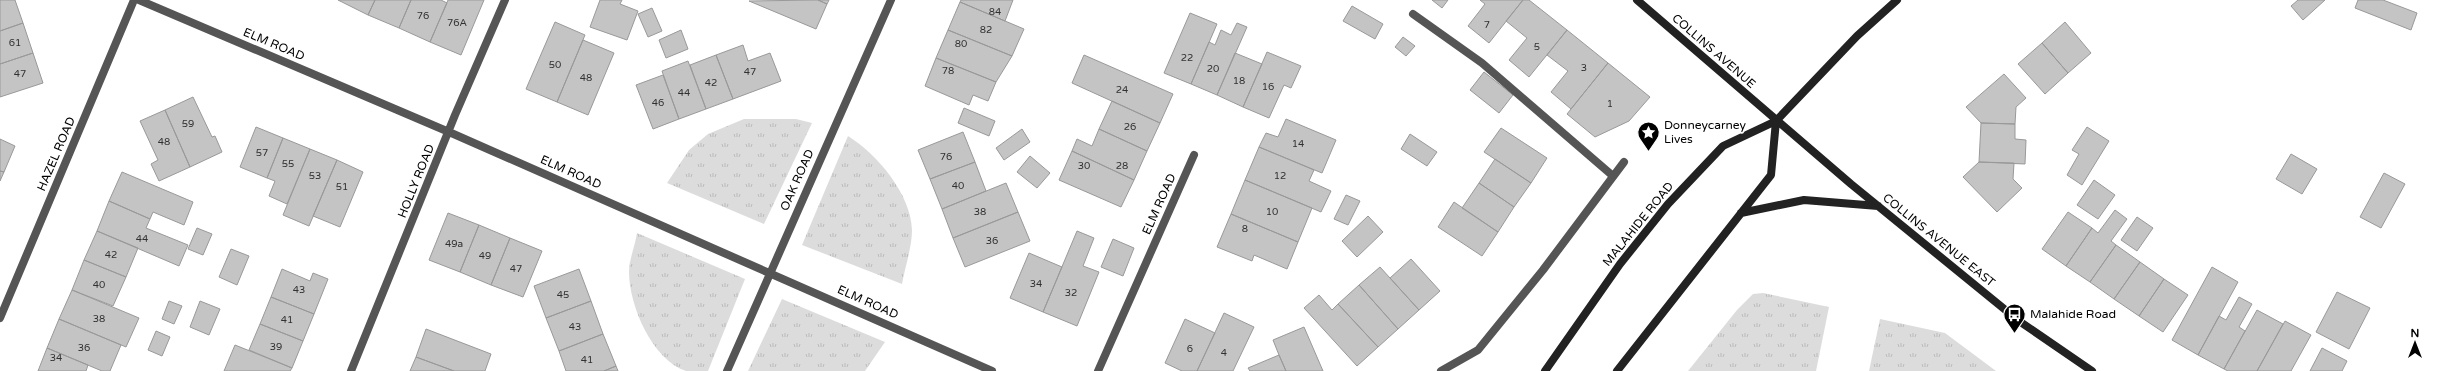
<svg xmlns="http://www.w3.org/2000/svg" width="2443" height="371" font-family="'Varela Round',sans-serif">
<defs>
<pattern id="grass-tufts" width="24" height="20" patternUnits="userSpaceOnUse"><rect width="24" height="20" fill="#dcdcdc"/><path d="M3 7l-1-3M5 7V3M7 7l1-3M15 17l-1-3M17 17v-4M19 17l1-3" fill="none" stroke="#bbb"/></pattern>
</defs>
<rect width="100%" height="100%" fill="#fff"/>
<path fill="url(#grass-tufts)" d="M744 119H796L812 123 764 224 667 183 689 150 708 134Z
M848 136C877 154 911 194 912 230 912 247 905 267 902 284L802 245Z
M637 233 745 279 708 371C702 371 693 371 686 371 652 360 629 305 629 272 629 260 635 246 637 233Z
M1763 293 1829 307 1816 371H1688L1737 310 1753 294Z
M782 299 885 342 865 371H748Z
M1880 319 1945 333 1996 371H1869Z"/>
<path fill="#c4c4c4" stroke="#999" d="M0 0H15L23 23 0 31Z
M338 0H375L368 15Z
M375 0H411L399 28 368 15Z
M411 0H441L447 3 430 42 399 28Z
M448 0H484L461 55 430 42Z
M600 0H622L620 4 638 11 627 40 590 27Z
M818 0 827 4 816 29 749 1Z
M818 0H829L827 4Z
M961 0H1013L1005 21 960 2Z
M1432 0H1448L1442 8Z
M1480 0H1523L1489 43 1468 26 1485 4Z
M1523 0H1529L1567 30 1529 77 1509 60 1527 38 1506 21Z
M2298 0H2325L2303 20 2291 6Z
M2358 0H2383L2417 13 2411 30 2355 8Z
M960 2 1024 29 1012 56 948 30Z
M1352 6 1383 24 1375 39 1343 21Z
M652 8 662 31 648 37 638 14Z
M1190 13 1217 24 1191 84 1164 73Z
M555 22 585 35 557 102 526 89Z
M2065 22 2091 53 2068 73 2042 43Z
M23 23 33 53 0 64V31Z
M1237 23 1247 27 1217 95 1191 84 1209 42 1215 45 1221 30 1231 35Z
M681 30 688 49 666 58 659 40Z
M948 30 1012 56 996 82 936 58Z
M1567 30 1608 63 1571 109 1551 92 1568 71 1547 55Z
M1403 37 1415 46 1406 56 1395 47Z
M583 40 614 53 588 115 557 102Z
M2042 43 2068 73 2045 94 2018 64Z
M743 45 748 61 770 53 781 81 733 99 716 55Z
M1267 52 1301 66 1291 88 1284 85 1269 118 1243 107Z
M33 53 43 83 0 97V64Z
M1235 53 1262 64 1243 107 1217 95Z
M716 55 733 99 706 109 690 65Z
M1084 55 1173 94 1160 123 1072 83Z
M936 58 996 82 988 101 973 95 969 105 925 86Z
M688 61 706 109 679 119 662 71Z
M1608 63 1650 97 1629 121 1595 137 1567 114Z
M1484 72 1513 95 1499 113 1470 90Z
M2004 74 2026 98 2016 107 2015 124 1981 123 1966 107Z
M663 75 679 119 653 129 636 85Z
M193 97 212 137 215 136 222 152 190 167 165 110Z
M1112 101 1160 123 1147 151 1099 129Z
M964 108 995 121 989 136 958 123Z
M165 110 190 167 159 181 151 164 158 160 140 121Z
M1286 119 1336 140 1322 173 1259 147 1266 133 1278 137Z
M1981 123 2015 124V139L2026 140 2025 164 1979 162Z
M256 127 283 138 267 178 240 167Z
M2087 127 2109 141 2082 185 2067 175 2079 154 2072 150Z
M1501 128 1547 158 1531 183 1484 152Z
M1022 129 1030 142 1004 160 996 148Z
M1099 129 1147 151 1134 180 1072 151 1077 139 1092 146Z
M963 132 975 162 930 179 918 150Z
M1410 134 1437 152 1427 166 1401 149Z
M283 138 310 149 287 204 269 196 275 181 267 178Z
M0 139 15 146 4 172 0 171Z
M1259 147 1314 170 1309 181 1331 191 1321 212 1245 180Z
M310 149 337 160 309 226 283 215Z
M1072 151 1134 180 1121 207 1059 180Z
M2291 154 2317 169 2302 194 2276 179Z
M1030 156 1050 173 1037 188 1017 172Z
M1495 159 1531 183 1514 207 1479 183Z
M337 160 363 172 340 227 313 216Z
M975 162 986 191 942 209 930 179Z
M1979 162 2014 163 2013 179 2022 188 1997 212 1963 177Z
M0 171 4 172 0 181Z
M122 172 193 202 184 225 153 212 150 219 109 201Z
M2384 173 2405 184 2381 228 2360 217Z
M1245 180 1312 208 1298 242 1231 214Z
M2094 180 2115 195 2098 219 2077 205Z
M1006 183 1018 212 953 238 942 209Z
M1479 183 1514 207 1498 232 1462 208Z
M1346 195 1360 201 1348 225 1334 219Z
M109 201 150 219 146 228 188 245 179 266 97 231Z
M1454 202 1498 232 1482 256 1438 227Z
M2115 210 2127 219 2111 241 2116 245 2090 282 2066 266 2092 228 2098 233Z
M1018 212 1030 241 965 267 953 238Z
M2068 212 2092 228 2066 266 2042 249Z
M448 213 479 225 460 272 429 260Z
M1231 214 1298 242 1287 269 1254 255 1252 261 1217 247Z
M1368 216 1383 232 1357 257 1342 241Z
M2137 217 2153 228 2137 251 2121 240Z
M479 225 510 238 491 285 460 272Z
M197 228 212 234 203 255 188 249Z
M97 231 138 248 126 277 84 260Z
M1077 231 1094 238 1083 266 1099 272 1077 326 1043 312Z
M510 238 542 251 523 297 491 285Z
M1113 239 1134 248 1123 276 1101 267Z
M2116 245 2140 262 2114 299 2090 282Z
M231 249 249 256 237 285 219 277Z
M1029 253 1062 267 1043 312 1010 298Z
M1411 259 1440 291 1419 310 1390 278Z
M84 260 126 277 113 306 72 290Z
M2140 262 2164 279 2139 316 2114 299Z
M1380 267 1419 310 1398 329 1359 285Z
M2212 267 2238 282 2198 355 2172 340Z
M282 269 310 281 313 273 328 279 314 314 271 297Z
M579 269 591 301 546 318 534 286Z
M2164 279 2188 295 2163 332 2139 316Z
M1359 285 1398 329 1378 347 1338 304Z
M72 290 139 318 126 347 59 319Z
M2337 292 2370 308 2349 349 2316 332Z
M1319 295 1332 310 1338 304 1378 347 1357 366 1304 308Z
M271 297 314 314 303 341 260 324Z
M2239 297 2252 304 2239 327 2245 331 2224 369 2198 355 2219 316 2226 320Z
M169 301 182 306 174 324 162 319Z
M200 301 220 309 209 335 190 327Z
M591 301 603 334 559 351 546 318Z
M2257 310 2283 324 2257 371H2228L2224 369Z
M1224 313 1254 327 1233 371H1197Z
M59 319 121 345 110 371H102L47 348Z
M1185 319 1215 333 1197 371H1182L1165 363Z
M2285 321 2311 335 2291 371H2257Z
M260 324 303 341 292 368 249 350Z
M1304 327 1323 371H1286L1279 355 1273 340Z
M426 329 491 354 485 371H454L416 357Z
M156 331 170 337 162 356 148 350Z
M603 334 616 366 604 371H566L559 351Z
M235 345 292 368 290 371H224Z
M47 348 88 365 86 371H38Z
M2322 348 2347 361 2342 371H2310Z
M1279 355 1286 371H1250L1248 368Z
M416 357 454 371H410Z
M616 366 618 371H604Z"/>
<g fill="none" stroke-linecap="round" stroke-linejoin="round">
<path stroke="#555" stroke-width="8" d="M1413 14 1482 63 1613 176"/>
<path stroke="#555" stroke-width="8" d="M139 0 449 132 992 371
M0 318 134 0
M351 371 455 115 505 0
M727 371 891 0
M1098 371 1194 155
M1441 371 1478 350 1543 270 1624 162"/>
<path stroke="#222" stroke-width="8" d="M1637 0 1851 184 2019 321 2092 371
M1741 213 1804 200 1878 206
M1545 371 1620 264 1668 204 1723 146 1776 121 1857 36 1897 0
M1617 371 1771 175 1776 121"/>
</g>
<defs>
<symbol id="sight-pin" viewBox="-11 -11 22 30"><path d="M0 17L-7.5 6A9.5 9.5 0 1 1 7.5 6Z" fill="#000" stroke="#fff"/><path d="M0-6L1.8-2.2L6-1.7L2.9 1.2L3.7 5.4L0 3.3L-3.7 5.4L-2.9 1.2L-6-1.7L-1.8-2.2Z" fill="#fff"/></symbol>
<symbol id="bus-pin" viewBox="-11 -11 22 30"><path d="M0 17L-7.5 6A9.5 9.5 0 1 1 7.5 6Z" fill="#000" stroke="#fff"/><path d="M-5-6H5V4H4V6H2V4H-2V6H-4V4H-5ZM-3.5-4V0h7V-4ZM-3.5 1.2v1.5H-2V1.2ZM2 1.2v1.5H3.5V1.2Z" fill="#fff"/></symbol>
</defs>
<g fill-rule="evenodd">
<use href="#sight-pin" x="1636" y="120" width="25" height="34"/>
<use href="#bus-pin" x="2002" y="302" width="25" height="34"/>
</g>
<g text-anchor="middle" stroke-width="3.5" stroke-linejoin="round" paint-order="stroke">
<g font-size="10" fill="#313131">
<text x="995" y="15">84</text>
<text x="423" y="19">76</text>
<text x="457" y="26">76A</text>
<text x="1487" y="28">7</text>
<text x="986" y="33">82</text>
<text x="15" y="46">61</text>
<text x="961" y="47">80</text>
<text x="1537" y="50">5</text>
<text x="1187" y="61">22</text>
<text x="555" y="68">50</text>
<text x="1584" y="71">3</text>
<text x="1213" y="72">20</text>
<text x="948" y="74">78</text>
<text x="750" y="75">47</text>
<text x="20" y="77">47</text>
<text x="586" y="81">48</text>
<text x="1239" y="84">18</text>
<text x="711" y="86">42</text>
<text x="1268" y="90">16</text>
<text x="1122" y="93">24</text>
<text x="684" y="96">44</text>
<text x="658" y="106">46</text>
<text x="1610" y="107">1</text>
<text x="188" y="127">59</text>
<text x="1130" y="130">26</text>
<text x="164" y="145">48</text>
<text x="1298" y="147">14</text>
<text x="262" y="156">57</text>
<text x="946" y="160">76</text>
<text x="288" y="167">55</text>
<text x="1084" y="169">30</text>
<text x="1122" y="169">28</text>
<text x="315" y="179">53</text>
<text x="1280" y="179">12</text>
<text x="958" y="189">40</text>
<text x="342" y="190">51</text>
<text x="980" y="215">38</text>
<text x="1272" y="215">10</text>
<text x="1245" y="232">8</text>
<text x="142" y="242">44</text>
<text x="992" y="244">36</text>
<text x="454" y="247">49a</text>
<text x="111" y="258">42</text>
<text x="485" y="259">49</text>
<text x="516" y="272">47</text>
<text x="1036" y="287">34</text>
<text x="99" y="288">40</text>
<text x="299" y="293">43</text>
<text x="1071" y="296">32</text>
<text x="563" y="298">45</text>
<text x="99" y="322">38</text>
<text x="287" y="323">41</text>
<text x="575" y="330">43</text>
<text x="276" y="350">39</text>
<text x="84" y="351">36</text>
<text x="1190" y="352">6</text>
<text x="1224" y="356">4</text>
<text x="56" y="361">34</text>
<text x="587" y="363">41</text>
</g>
<g font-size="12" fill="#000" stroke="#fff">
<text transform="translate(274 44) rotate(23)" y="4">ELM ROAD</text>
<text transform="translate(1714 51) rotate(41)" y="4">COLLINS AVENUE</text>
<text transform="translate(56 154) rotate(-67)" y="4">HAZEL ROAD</text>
<text transform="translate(571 172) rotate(24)" y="4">ELM ROAD</text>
<text transform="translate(797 180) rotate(-66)" y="4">OAK ROAD</text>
<text transform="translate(416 181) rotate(-68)" y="4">HOLLY ROAD</text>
<text transform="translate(1159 204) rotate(-66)" y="4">ELM ROAD</text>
<text transform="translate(1638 224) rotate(-51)" y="4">MALAHIDE ROAD</text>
<text transform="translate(1939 240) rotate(39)" y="4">COLLINS AVENUE EAST</text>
<text transform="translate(868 302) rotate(24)" y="4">ELM ROAD</text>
</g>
<g font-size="12" fill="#000" stroke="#fff" text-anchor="start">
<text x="1664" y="129">Donneycarney<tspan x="1664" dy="14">Lives</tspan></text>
<text x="2030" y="318">Malahide Road</text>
</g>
</g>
<g transform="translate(2415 343)" stroke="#ffffff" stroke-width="3" paint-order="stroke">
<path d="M0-3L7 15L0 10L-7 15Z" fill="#000000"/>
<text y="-6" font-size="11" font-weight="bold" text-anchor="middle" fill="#000000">N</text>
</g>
</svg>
